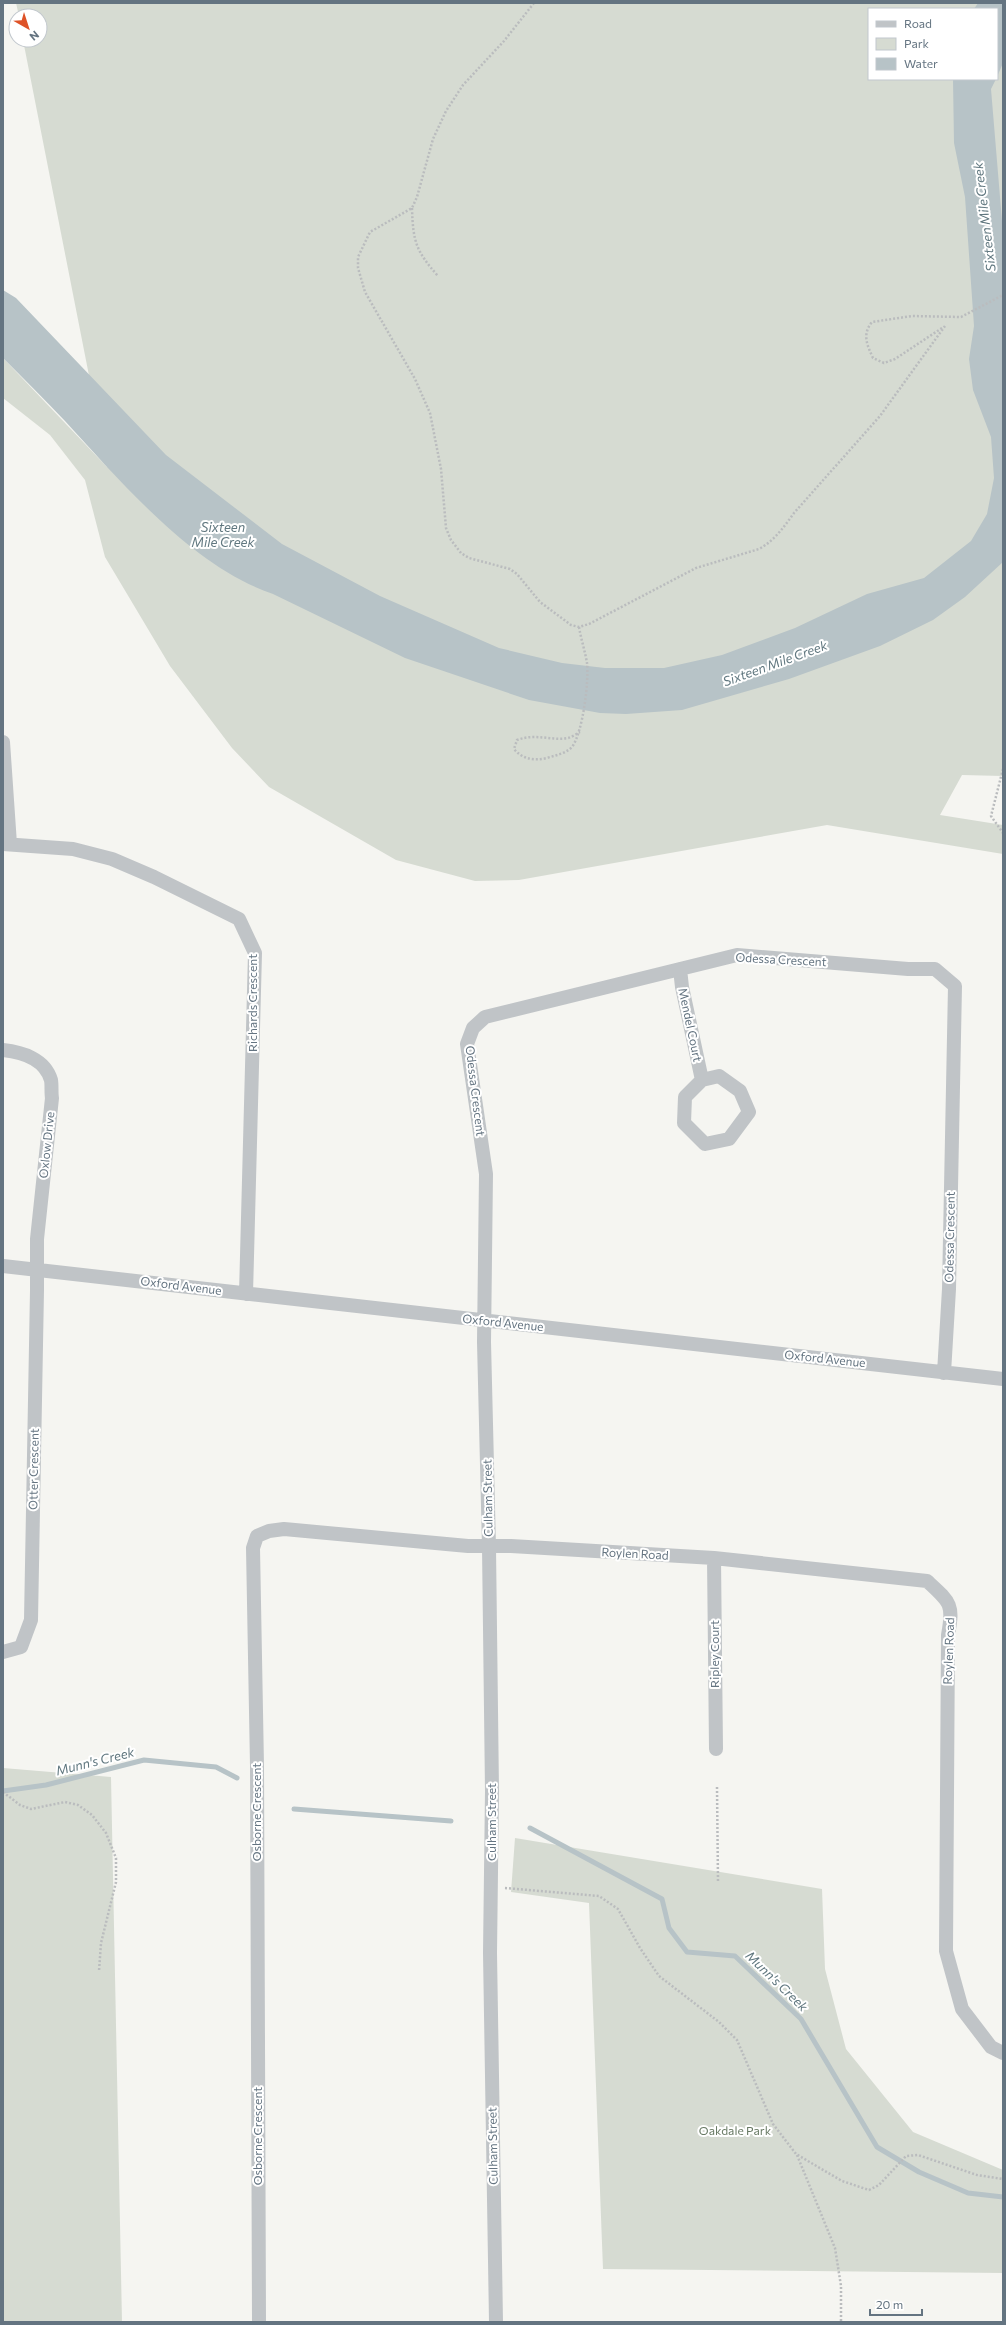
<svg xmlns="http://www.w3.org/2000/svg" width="1006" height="2325" font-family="Commissioner,sans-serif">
<rect width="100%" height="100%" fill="#f5f5f1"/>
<path fill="#d6dbd2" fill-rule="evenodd" d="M16 3H1003V776L962 775 940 815 1003 825V854L827 825 519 880 475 881 396 860 269 787 232 748 170 666 105 557 85 480 50 435 3 398V358L107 467 23 40H40V16H19ZM869 9H997V79H869Z
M3 1768 111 1777 122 2322H3Z
M515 1838 822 1889 825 1969 846 2049 913 2132 1003 2170V2273L603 2269 589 1903 511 1892Z"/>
<path fill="#b7c3c7" d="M978 3H1003V63L997 77V9H974Z
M953 79H996L991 89 1003 233V562L965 597 933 620 880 646 789 679 682 710 626 714 600 713 529 700 405 658 273 594C193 567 121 482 65 421 45 400 24 379 3 358V290L16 298 166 455 282 544 380 596 499 648 562 663 605 668H664L722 655 795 628 867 594 924 578 971 541 987 514 994 478 991 437 973 390 969 359 974 326 965 197 954 143Z"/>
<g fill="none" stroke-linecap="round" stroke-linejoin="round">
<path stroke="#b7c3c7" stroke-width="5" d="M3 1791 46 1785 144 1760 216 1767 237 1778
M294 1809 451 1821
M530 1828 662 1899 669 1928 687 1952 735 1956 801 2019 877 2147 919 2172 968 2193 1003 2197"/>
<path stroke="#babcbe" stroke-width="2.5" stroke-dasharray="2 2" stroke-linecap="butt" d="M534 3 504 41 463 85 446 111 433 139 417 197 412 208 370 232 358 257V268L365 292 415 379 430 413 441 469 446 528 451 540 461 553 469 558 510 569 517 574 540 602 571 625 579 627 589 624 696 568 759 549C774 541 784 527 794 513L880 416 945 326
M412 208C413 242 416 251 438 276
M942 328 895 359 884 363 873 358C867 345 862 334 872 322L912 316 961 317 1003 295
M579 627C581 639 585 651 587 663 589 681 583 732 572 747 565 754 556 755 547 758 534 761 522 759 514 749L517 740C536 733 551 741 568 738 572 737 576 734 580 732
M1003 769 991 816 1003 833
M717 1787 718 1882
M3 1792 20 1805 31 1809 65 1802 78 1805 92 1815 106 1833 116 1858V1882L101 1943 99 1971
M505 1888 599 1896 618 1909 640 1948 659 1976 719 2022 737 2040 773 2124 796 2154 842 2181 869 2190 879 2185 906 2156 918 2155 977 2175 1003 2179
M797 2155 835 2248 841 2286V2322"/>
<path stroke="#c0c4c7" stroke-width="14" d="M3 742 10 844
M3 844 73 849 112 859 154 877 239 919 255 953 246 1294
M680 969 682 987 702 1080
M3 1050C22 1052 45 1059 51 1080 52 1085 51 1093 52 1098L37 1239V1290L31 1620 21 1647 3 1652
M719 1076 740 1091 749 1112 729 1139 705 1144 684 1123 685 1097 702 1080Z
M3 1266 1003 1379
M714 1558 716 1749
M259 2322 257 1766 253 1548 257 1536 269 1531 284 1529 468 1546H511L714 1558 927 1581C950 1602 954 1604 948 1635L946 1951 962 2009 991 2047 1003 2053
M496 2322 490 1953 492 1791 489 1547 484 1342 486 1174 467 1044 473 1028 485 1017 737 955 908 969H935L955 986 949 1289 944 1373"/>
</g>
<g text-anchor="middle" stroke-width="4" stroke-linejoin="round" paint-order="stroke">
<g font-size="12" fill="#647481" stroke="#fff">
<text transform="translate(781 960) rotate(3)" y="4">Odessa Crescent</text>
<text transform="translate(253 1003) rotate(-90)" y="4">Richards Crescent</text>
<text transform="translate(690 1025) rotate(78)" y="4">Mendel Court</text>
<text transform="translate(475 1091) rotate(83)" y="4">Odessa Crescent</text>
<text transform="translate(47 1145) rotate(-84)" y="4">Oxlow Drive</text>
<text transform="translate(950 1237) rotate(-89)" y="4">Odessa Crescent</text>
<text transform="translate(181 1286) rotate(7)" y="4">Oxford Avenue</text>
<text transform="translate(503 1323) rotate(6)" y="4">Oxford Avenue</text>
<text transform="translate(825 1359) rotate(6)" y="4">Oxford Avenue</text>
<text transform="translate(34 1469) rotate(-89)" y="4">Otter Crescent</text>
<text transform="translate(488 1498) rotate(-91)" y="4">Culham Street</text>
<text transform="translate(635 1554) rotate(3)" y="4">Roylen Road</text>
<text transform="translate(949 1651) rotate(-88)" y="4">Roylen Road</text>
<text transform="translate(715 1654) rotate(-90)" y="4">Ripley Court</text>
<text transform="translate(257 1812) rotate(-90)" y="4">Osborne Crescent</text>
<text transform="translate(492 1822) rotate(-90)" y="4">Culham Street</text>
<text transform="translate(258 2136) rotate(-90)" y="4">Osborne Crescent</text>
<text transform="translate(493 2146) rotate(-91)" y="4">Culham Street</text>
</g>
<g font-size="12" fill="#677963" stroke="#fff">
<text x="735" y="2135">Oakdale Park</text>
</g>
<g font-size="13" font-style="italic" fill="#60777f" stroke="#fff">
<text transform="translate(984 217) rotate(-97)" y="5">Sixteen Mile Creek</text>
<text x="223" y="532">Sixteen<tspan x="223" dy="15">Mile Creek</tspan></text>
<text transform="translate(775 663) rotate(-20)" y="5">Sixteen Mile Creek</text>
<text transform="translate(95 1761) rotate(-14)" y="5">Munn's Creek</text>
<text transform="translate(777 1981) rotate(44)" y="5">Munn's Creek</text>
</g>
</g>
<rect width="1006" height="2325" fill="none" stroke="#647481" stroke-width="8"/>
<rect x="868" y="8" width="130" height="72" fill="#ffffff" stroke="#c1c7cd"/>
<rect x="876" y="21" width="20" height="6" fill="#c0c4c7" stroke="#c1c7cd"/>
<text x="904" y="28" font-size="12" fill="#647481">Road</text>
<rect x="876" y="38" width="20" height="12" fill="#d6dbd2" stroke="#c1c7cd"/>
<text x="904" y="48" font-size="12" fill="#647481">Park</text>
<rect x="876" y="58" width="20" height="12" fill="#b7c3c7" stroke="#c1c7cd"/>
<text x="904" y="68" font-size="12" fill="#647481">Water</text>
<g transform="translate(28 28) rotate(141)"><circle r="19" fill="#ffffff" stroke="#c1c7cd"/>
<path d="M0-3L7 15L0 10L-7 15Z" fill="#de5227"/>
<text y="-6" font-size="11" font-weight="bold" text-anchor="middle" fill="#647481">N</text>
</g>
<path d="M870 2309v6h52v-6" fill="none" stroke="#647481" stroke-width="2"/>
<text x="876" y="2309" font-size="12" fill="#647481" stroke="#ffffff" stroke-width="3" paint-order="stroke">20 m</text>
</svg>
